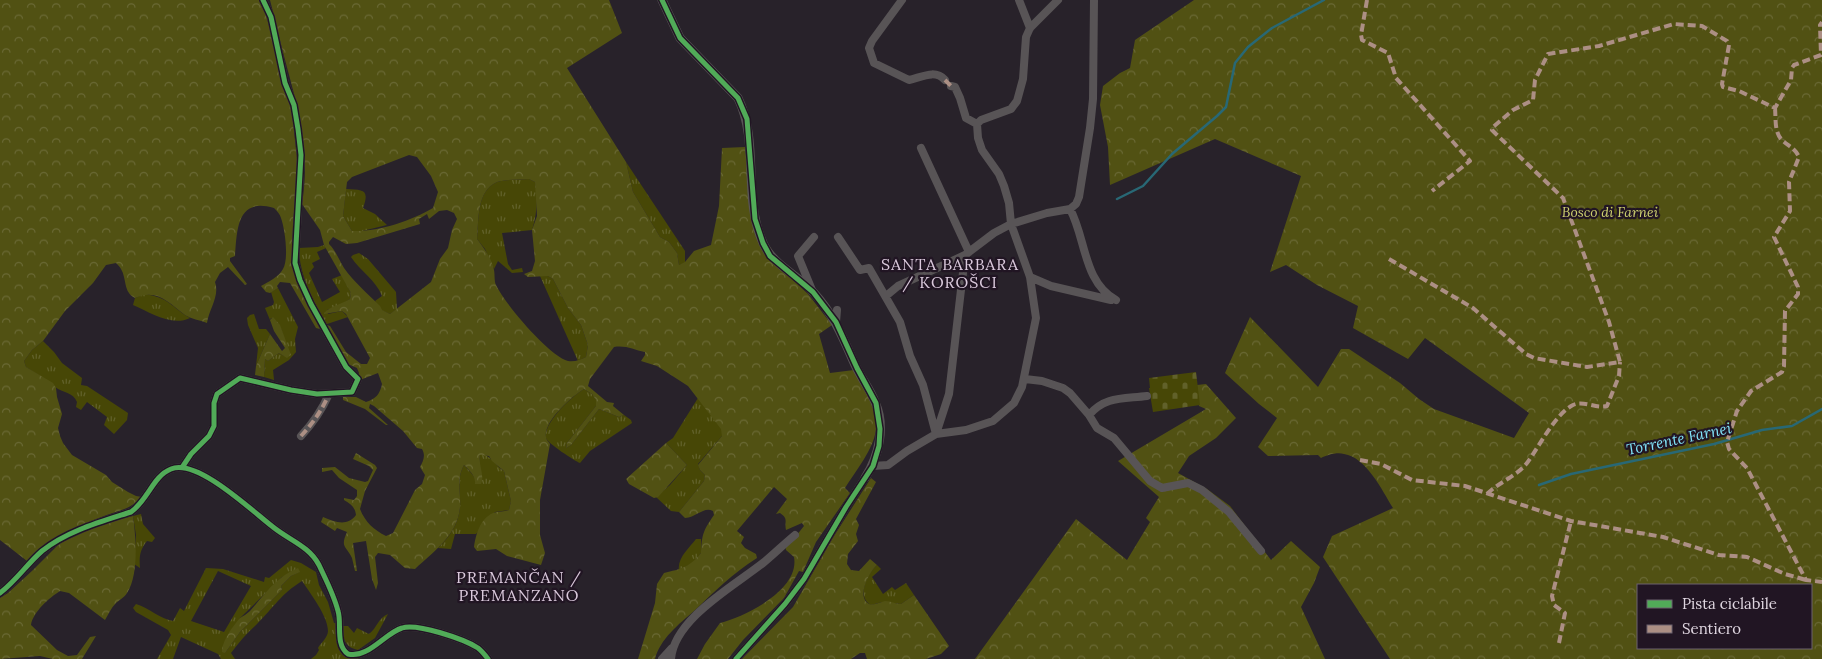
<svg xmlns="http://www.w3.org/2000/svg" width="1822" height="659" font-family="Lora,serif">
<defs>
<pattern id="grass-tufts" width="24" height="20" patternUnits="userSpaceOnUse" patternTransform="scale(1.25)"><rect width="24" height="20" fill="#474706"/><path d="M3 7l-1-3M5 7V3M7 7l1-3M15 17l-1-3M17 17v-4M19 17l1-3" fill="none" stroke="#61612a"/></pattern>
<pattern id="forest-crowns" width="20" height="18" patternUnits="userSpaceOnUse" patternTransform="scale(1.25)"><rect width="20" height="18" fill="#515113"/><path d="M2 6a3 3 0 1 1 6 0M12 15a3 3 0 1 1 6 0" fill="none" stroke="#6a6935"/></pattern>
<pattern id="cemetery-stones" width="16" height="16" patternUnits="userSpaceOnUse" patternTransform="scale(1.25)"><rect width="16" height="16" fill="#474706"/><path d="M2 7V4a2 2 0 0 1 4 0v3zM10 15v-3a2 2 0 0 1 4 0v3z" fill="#61612a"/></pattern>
</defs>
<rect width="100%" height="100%" fill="#28222a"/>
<path fill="url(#grass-tufts)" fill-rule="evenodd" d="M626 162 685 251V263L679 265 677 253 669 242 660 237 633 192Z
M529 179 535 182C538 198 537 215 532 230L502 233 508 264 512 270 522 268 523 272 512 273 498 261 494 269 485 249 477 239C479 221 476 191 497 182 506 179 520 180 529 179Z
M346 189C363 190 370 189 363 208L375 214 387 225 362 231H352L343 216Z
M324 245 326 248 317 252 320 259 312 263 314 267 309 273 322 302 340 292 332 279 342 275 351 293 350 299 341 305 327 310 328 314 342 311 348 317 327 324H324C313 299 299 275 299 248L318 247Z
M359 253 368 259 396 292 397 309 390 314 381 310 375 301 382 296C376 280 360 271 351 257L353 255Z
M540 276H548L553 279 568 308 581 325 588 345 586 357 578 361Z
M278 288 298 327 295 339 296 352 289 360 273 370 274 380 264 377 265 359 268 361 279 353 284 356 290 353C282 342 285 324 271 318L270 320 265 308 273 305 274 302 271 292Z
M144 294C169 297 171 307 190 318 171 327 150 312 133 305L135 298Z
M254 314 259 329H266L270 334 256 366 258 348 248 325 247 318 250 315Z
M43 341 54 352 62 363 82 378 81 385 87 386 128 413 127 420 114 434 104 425 107 417 87 402 81 410 76 407 77 402C73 392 63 393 55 387 47 379 36 374 26 367L24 361 32 350Z
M584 389 592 394 597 401 596 406 567 443 566 448 571 445 599 409 619 417 624 415 631 420 632 423 590 451 580 463C575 461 547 443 546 438 543 423 572 396 584 389Z
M698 398 722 429V436L698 464 700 470 705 475 704 481 679 512 671 511 656 497 670 485 687 465 666 443 673 438Z
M483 454C492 457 496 466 504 471L511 501 509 510 495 512 476 534H455L451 549 438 548C449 538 459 523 460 507 461 491 456 480 464 465L472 474 476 480C481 470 478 465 480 455Z
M141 514 143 524 155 538 152 542 147 541C140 550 139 556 140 568L134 564 136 535 133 516Z
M696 539H701V553L693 563 679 570C677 558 690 547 696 539Z
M291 560 301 563 316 572 319 585 328 602 334 623H336C337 636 333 651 348 657 352 658 357 658 360 659H311L316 655 319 650 318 648C321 643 328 637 328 631 328 616 310 593 302 581 281 594 274 607 257 624 247 633 239 642 231 653L235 659H221L218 654 181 637 173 659H157L171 635 168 630 136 612 133 608 136 604C149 608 160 619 173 621L180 608 184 611 206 568 223 569 264 582 265 577 269 578ZM218 571 251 586 224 632 191 621ZM299 572 291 576 281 586 282 590 240 632 225 653 240 618 282 577Z
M877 565 881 569 872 577 883 594 892 587 895 590 906 583 914 595 901 604 882 602 871 605C856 597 867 574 877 565Z
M388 614 375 638 358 650C344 647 343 638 343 626H348L354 633 357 628 369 634C377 628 378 618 388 614Z"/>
<path fill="url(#forest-crowns)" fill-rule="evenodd" d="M0 0H262L292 112 298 169 293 223 292 255 307 303 320 329 316 328 290 283 280 282 277 286 278 288 270 293 266 292 261 286C268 282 279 277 283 269 289 259 285 229 281 218 280 214 277 211 274 208 237 197 237 229 235 256L230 258V261L247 284 245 285 228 267 220 273 215 282C220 296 209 309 207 323 200 320 191 319 185 315 169 303 157 288 135 298 123 292 127 279 121 269 120 267 118 265 116 263L106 265 93 283 65 311 43 341 32 350 24 361 26 367 53 383 56 388 57 397 62 414 58 428 60 436 63 443 72 455 106 475 112 482 128 492 136 496 142 497C129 510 120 510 104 516 76 527 46 537 27 561L0 540Z
M270 0H609L622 33 567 68 626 162 633 192 660 237 669 242 677 253 679 265 685 262 694 251 711 245 719 206 722 148 745 147 753 222 792 279 808 294 832 325 819 334 830 373 854 370C889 427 880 436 845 488L850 493 816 542 803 572 799 571 784 598 743 640 728 659H697L705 644 720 623C746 616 800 590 794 557L786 550 785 544 796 536 804 526 802 523 786 530C784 521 789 519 780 513L776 514 787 499 774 487 737 531 744 537 741 543 745 548 756 554 757 558C732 574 715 591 694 611 679 624 660 639 655 659H638L655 603 657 584 664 573C681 569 690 567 701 553 702 534 703 531 714 515L713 511C704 506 697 517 685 518L679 512 704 481 705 475 700 470 698 465 722 436 721 429 688 386 657 366 641 361 645 355V352C634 350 626 345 614 347L590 379 588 386 607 402 614 403 613 406 624 415 619 417 599 409 571 445 566 448 567 443 596 406V400L592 394 584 389C572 396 543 422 546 437 546 440 549 442 550 444L540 500V535L545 553 541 565 507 556 496 549 477 551 474 547C476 534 480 519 493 513 498 511 504 512 509 510L511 501 504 471 492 461 489 456 480 455C478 465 485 475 481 484H475C476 476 469 470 464 465 456 480 461 491 460 507 458 535 433 552 415 569L405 568 390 555 378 553 375 557 378 583 376 590 372 579 366 541 353 543 357 571H355C354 567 353 562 352 558 346 545 340 548 347 532L337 528 335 531 321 522 323 517C335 522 347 527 356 515 355 507 351 504 344 500V498L354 500 357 496V490L339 478 332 470 322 472V468L335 467 349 478 365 482 368 481 373 470 369 466 353 459 356 453 375 465 377 468 365 491 360 509C365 522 374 530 386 536L393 533 415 490 422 484 425 475 420 467C423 461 426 456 422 449L417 448 403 431 374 406 370 404 369 408 388 425H386L365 409 343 400V397H356L366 402C376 399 380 394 382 384L378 373 360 380 358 379 359 373 357 368 348 364 324 324 330 326 346 352 361 364H367L370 358 346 314 342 311 324 314V313C331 306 342 304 350 299L351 293 324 245 320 230 302 204C311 148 298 109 284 56 279 37 275 19 270 0ZM409 155 417 157 431 176 438 192 433 208C411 221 378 232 352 231L343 216 347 182 352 177ZM529 179 535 182 537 216 532 230 535 261 532 271 524 274 528 277 548 276 553 279 568 308 581 325 588 345 586 357C580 360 575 362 568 361 549 356 505 304 496 285 494 281 495 275 494 270 492 259 484 248 477 239 479 221 476 191 497 182 506 179 520 180 529 179ZM447 210 454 213 457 219 452 230 448 248 440 259 431 282 390 314 382 310 380 306C368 294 354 282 344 268 339 260 336 251 329 244V242L333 237 346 244 357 243 420 224 419 219 427 214 429 219 439 211Z
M1194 0H1822V659H1390L1323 557 1332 536 1393 508C1382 490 1366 457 1344 454 1337 452 1327 455 1321 458L1318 455 1268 456 1258 447 1277 418 1259 404 1225 373 1250 317 1318 387 1341 349H1349L1400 383 1419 399 1434 409 1514 438 1529 413 1425 338 1408 359 1353 328 1358 306 1317 285 1286 265 1270 272 1301 176 1215 139 1110 185 1108 147 1100 105 1103 86 1120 73 1130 68 1135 40ZM1811 585V648H1638V585Z
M273 317 280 325 291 355 287 358 279 353 268 361 265 359 264 377 255 375 256 366 270 334 282 351 285 348 274 331 270 320Z
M1206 384 1236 418 1216 438 1189 456 1178 473 1207 489 1230 506 1271 560 1291 541 1320 567 1314 583 1301 607 1325 659H975L1076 519 1127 560 1150 522 1146 518 1159 497 1118 461 1206 409 1199 406 1197 385Z
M666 443 687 465 658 497 654 498 629 484 626 479Z
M871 478 876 482 856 519 859 525 856 534 858 541 848 554 847 564 851 570 859 571 870 559 877 565C869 572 856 597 869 604 874 606 880 602 885 601 891 601 895 604 901 604L914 595 949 646 941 654 926 659H867L865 653H860L851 659H742L793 607 834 536Z
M133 516C136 537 139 575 127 593 124 598 119 600 116 603 111 608 108 615 105 620L69 593 60 591C49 598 33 612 31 625L57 650 68 656 77 655 90 637 96 636 82 659H53L40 656 0 659V598L8 593 33 570 60 543 102 524Z
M298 568 300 572 291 576 281 586 282 590 240 632 225 653 222 652C222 641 233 626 240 618 243 616 247 614 250 611 266 593 275 578 298 568Z"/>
<path fill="url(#cemetery-stones)" d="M1196 372 1200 405 1153 412 1149 388H1150L1149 378Z"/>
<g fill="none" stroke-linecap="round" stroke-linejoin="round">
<path stroke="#286875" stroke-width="2.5" d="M1117 199 1143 186 1172 154 1217 116 1226 107 1235 63 1248 47 1272 28 1324 0
M1539 485 1571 474 1714 444 1762 430 1792 426 1822 409"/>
<path stroke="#585456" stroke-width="8" d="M902 0 872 41 869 48 874 63 909 80C922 77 935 69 945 80
M1019 0 1030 28
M951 86 955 87 960 98 966 118 977 124
M921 148 969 252
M1070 209C1086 238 1083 282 1116 300
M838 237 860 270 869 268 900 322 910 356 923 385 936 434
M1030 277 1051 286 1111 300
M812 290 798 256 814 237
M886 296 898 286 965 255 994 233 1011 224 1047 213 1070 209 1076 204 1079 197 1090 128 1093 99 1094 0
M836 322 837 310
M1025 379 1042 381 1063 388 1070 393 1089 415 1097 428 1114 438 1150 481 1162 488 1188 483 1202 490 1229 512 1261 551
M1089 415C1105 396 1123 399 1147 396
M936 434 949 394 965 255
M301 436C313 423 322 410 329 394
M183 466 191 454 209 436 214 426V403L217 394 240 378 291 390 317 394 352 392 358 379 346 367 311 304 300 280 295 263 301 155 298 129 294 105 285 83 271 17 263 0
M873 466 888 465 907 451 936 434 966 430 993 421 1014 403 1022 387 1036 318 1030 277 1011 224 1009 203 1004 186 999 174 982 150 978 138 977 124 981 120 1011 109 1017 101 1023 79 1026 37 1030 28 1058 0
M0 593C16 581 27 564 42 551 67 531 100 522 131 512 148 500 153 476 171 469 197 458 252 511 273 527 289 540 309 546 319 565 326 580 334 595 338 611 342 623 335 645 348 654 368 659 385 633 402 628 417 623 464 639 478 648 482 651 485 655 488 659
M662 659 672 648
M671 659C674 619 734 586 763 563 774 554 784 544 795 535
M736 659 785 604 804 579 846 507 865 478"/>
<path stroke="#585456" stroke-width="9" d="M662 0 680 38 738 98C760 143 742 197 763 243 773 265 798 275 814 293 834 315 843 338 855 365 861 378 870 389 875 402 886 426 879 456 865 478"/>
<path stroke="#ac8f84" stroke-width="4" stroke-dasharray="8 4" stroke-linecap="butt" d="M1367 0 1361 35 1362 40 1388 53 1396 78 1470 161 1432 191
M945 80 951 86
M1775 108C1776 118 1774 132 1782 140 1788 146 1795 148 1799 157L1789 182 1790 211 1774 237 1798 287V294L1785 311 1784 366 1782 372 1751 391 1737 411 1727 442 1729 449 1747 468 1806 580 1822 582
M1389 259 1473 308 1526 354 1534 358 1587 367 1620 362 1609 322 1563 198 1496 134 1492 130 1493 127 1513 110 1533 100 1535 80 1548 54 1599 46 1674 24 1702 26 1727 41 1729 45 1722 84 1723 87 1739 91 1775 108 1791 80 1792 68 1794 65 1821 55 1820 25 1822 22
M301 436C313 423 322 410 329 394
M1360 460 1381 464 1412 480 1465 486 1571 521 1663 537 1719 555 1747 557 1785 574 1806 580
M1487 494C1499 482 1517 476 1527 463 1539 447 1555 414 1573 405 1584 400 1596 409 1607 406L1619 376 1620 362
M1559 643 1565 613 1554 605 1552 596 1571 521"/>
<defs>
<path id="cycleway" d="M662 0 680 38 738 98 747 119 755 219 763 243 770 256 813 292 836 322 857 368 876 403 880 429 879 446 873 466 846 507 804 579 785 604 736 659
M183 466 191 454 209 436 214 426V403L217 394 240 378 291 390 317 394 352 392 358 379 346 367 311 304 300 280 295 263 301 155 298 129 294 105 285 83 271 17 263 0
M0 593C16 581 27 564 42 551 67 531 100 522 131 512 148 500 153 476 171 469 197 458 252 511 273 527 289 540 309 546 319 565 326 580 334 595 338 611 342 623 335 645 348 654 368 659 385 633 402 628 417 623 464 639 478 648 482 651 485 655 488 659"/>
</defs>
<use href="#cycleway" stroke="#211523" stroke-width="8"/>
<use href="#cycleway" stroke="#51ab58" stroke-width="5"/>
</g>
<g text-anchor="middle" stroke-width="4.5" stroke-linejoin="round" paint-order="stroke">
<g font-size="14" font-style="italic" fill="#cdd06f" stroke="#211523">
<text x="1610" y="217">Bosco di Farnei</text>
</g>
<g font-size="15" font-style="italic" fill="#81e3f7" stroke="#211523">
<text transform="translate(1679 439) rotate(-12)" y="5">Torrente Farnei</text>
</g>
<g font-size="16" letter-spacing="1" fill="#dac9dc" stroke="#211523">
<text x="950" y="270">SANTA BARBARA<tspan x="950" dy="18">/ KOROŠCI</tspan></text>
<text x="519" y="583">PREMANČAN /<tspan x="519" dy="18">PREMANZANO</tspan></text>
</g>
</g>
<rect x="1637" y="584" width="175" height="65" fill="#211523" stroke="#6d626f"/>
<rect x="1647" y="600" width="25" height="8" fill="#51ab58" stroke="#6d626f"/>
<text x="1682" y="609" font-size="15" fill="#dfd6e0">Pista ciclabile</text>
<rect x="1647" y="625" width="25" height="8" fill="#ac8f84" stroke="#6d626f"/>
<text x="1682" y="634" font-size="15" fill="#dfd6e0">Sentiero</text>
</svg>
